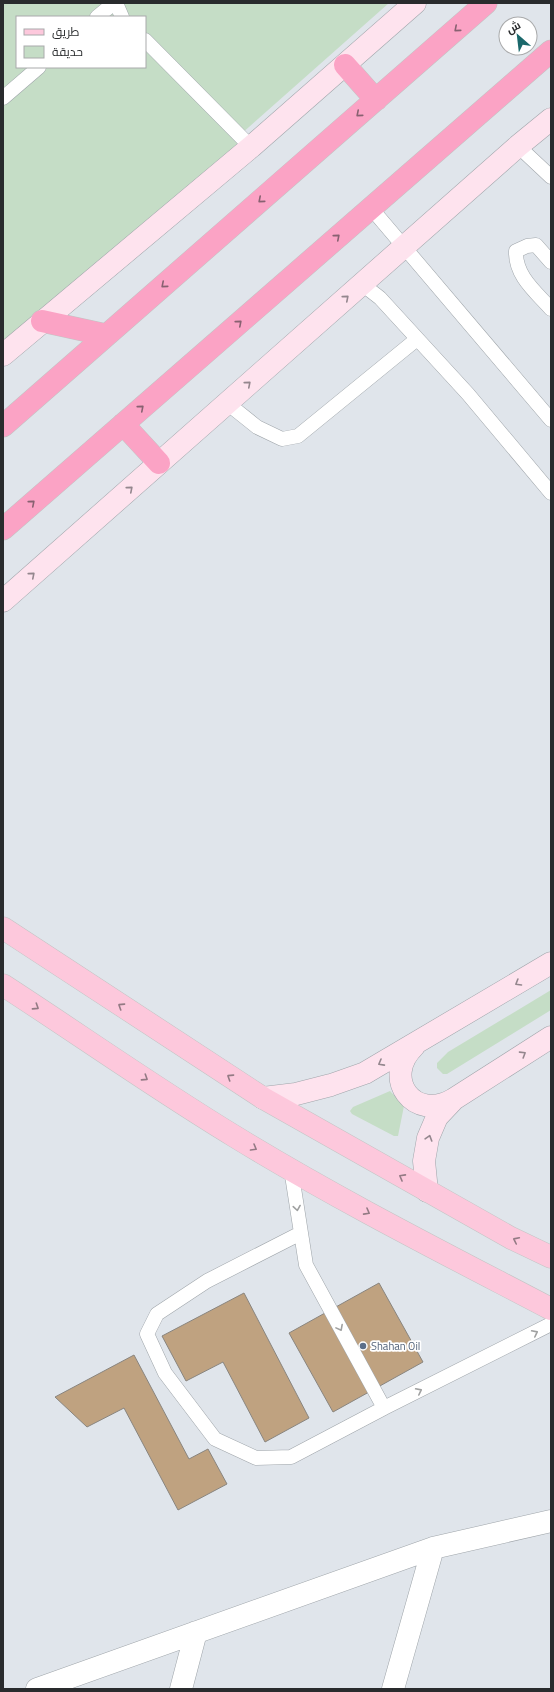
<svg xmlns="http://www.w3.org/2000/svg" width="554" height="1692" font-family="'Titillium Web',Cairo,sans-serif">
<rect width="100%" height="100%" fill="#e0e5eb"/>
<path fill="#c5ddc6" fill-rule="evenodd" d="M3 3H389L240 135 251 147 3 360ZM17 17H145V67H17Z
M551 990V1010L447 1074H443L437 1068V1063L448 1052Z
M390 1091 404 1106 398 1136H394L352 1114 350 1111 353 1107Z"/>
<path fill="#bfa280" stroke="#89857f" d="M379 1283 423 1362 333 1412 289 1333Z
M244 1293 309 1418 265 1442 223 1362 186 1381 162 1336Z
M134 1355 189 1459 208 1449 227 1484 178 1510 124 1408 87 1427 55 1397Z"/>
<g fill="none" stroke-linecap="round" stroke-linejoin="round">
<defs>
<path id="lane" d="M116 3 122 17
M97 17 114 3
M145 40 251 147
M3 98 39 67
M518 146 551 177
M371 208 551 420
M551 262 536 245 527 246 516 251C515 276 536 292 551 309
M362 284 380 298 468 394 551 493
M227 403 257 427 282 439 298 436 417 339
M291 1169 306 1265 384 1408 551 1324
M301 1233 207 1281 157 1314 147 1334 165 1373 215 1439 256 1458 291 1457 384 1408"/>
<path id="street" d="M37 1689 433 1548 551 1521
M181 1689 196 1632
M393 1689 433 1548"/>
<path id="secondary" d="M3 355 251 147 415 3
M3 601 518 146 551 119
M414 1046C381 1078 414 1123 454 1099
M263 1098 296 1094 331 1085 365 1073 551 963
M427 1191 424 1161 428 1138 437 1117 454 1099 551 1037"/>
<path id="primary" d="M3 928 263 1098 511 1238 551 1257
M3 985C80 1035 155 1088 234 1136 337 1199 444 1253 551 1309"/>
<path id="highway" d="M345 65 376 100
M42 321 106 335
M123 424 159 463
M3 426 486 3
M3 529 551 51"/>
</defs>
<use href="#lane" stroke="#9fa5aa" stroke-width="15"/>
<use href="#street" stroke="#9fa5aa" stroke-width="23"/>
<use href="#secondary" stroke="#9fa5aa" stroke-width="23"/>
<use href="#primary" stroke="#c3c4c4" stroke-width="23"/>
<use href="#highway" stroke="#c3c4c4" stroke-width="23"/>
<use href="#lane" stroke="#fff" stroke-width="14"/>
<use href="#street" stroke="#fff" stroke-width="22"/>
<use href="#secondary" stroke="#fee3ee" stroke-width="22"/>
<use href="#primary" stroke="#fdc8dc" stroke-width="22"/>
<use href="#highway" stroke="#fba3c5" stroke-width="22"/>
</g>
<defs><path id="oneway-chevron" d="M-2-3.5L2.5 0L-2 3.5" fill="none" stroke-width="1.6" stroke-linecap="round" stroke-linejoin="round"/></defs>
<g stroke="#886171">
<use href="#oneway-chevron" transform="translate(457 29) rotate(139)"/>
<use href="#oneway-chevron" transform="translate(359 114) rotate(139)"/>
<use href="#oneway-chevron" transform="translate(261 200) rotate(139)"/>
<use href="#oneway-chevron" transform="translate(337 237) rotate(-41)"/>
<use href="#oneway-chevron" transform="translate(164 285) rotate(139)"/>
<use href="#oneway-chevron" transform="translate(239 323) rotate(-41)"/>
<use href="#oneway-chevron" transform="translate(141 408) rotate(-41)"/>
<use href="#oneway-chevron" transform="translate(32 503) rotate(-41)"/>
</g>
<g stroke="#94878e">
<use href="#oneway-chevron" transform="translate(346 298) rotate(-41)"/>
<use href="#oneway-chevron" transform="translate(248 384) rotate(-41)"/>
<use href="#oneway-chevron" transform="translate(130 489) rotate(-41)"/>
<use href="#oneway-chevron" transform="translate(32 575) rotate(-41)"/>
<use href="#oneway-chevron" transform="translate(518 983) rotate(149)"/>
<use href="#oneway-chevron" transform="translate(523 1054) rotate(-32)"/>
<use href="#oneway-chevron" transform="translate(381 1063) rotate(151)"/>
<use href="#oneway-chevron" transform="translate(429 1138) rotate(-73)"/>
</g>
<g stroke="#937a84">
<use href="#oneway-chevron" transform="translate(121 1006) rotate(-147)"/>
<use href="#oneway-chevron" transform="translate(36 1007) rotate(33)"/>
<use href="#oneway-chevron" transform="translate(230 1077) rotate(-147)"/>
<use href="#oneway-chevron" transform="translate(145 1078) rotate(33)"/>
<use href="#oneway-chevron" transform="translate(254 1148) rotate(30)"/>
<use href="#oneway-chevron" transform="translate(402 1177) rotate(-151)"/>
<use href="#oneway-chevron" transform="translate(367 1212) rotate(29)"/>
<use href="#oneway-chevron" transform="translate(516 1240) rotate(-154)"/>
</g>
<g stroke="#9fa0a0">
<use href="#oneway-chevron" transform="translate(297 1208) rotate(81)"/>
<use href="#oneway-chevron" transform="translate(340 1328) rotate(62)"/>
<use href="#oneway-chevron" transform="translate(535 1333) rotate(-27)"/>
<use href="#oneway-chevron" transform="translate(419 1391) rotate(-27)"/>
</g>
<circle fill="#5c6f8a" stroke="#fff" stroke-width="1.5" cx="363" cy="1346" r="4"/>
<g text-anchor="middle" stroke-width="3.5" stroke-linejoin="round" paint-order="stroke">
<g font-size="11" fill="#4e5e75" stroke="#fff" text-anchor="start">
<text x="371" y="1350">Shahan Oil</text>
</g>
</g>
<rect width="554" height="1692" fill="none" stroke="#292b2d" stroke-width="8"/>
<rect x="16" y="16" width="130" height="52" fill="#ffffff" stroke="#a9aaab"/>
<rect x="24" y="29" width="20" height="6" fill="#fdc8dc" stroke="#a9aaab"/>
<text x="52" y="36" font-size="12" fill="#292b2d">طريق</text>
<rect x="24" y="46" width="20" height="12" fill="#c5ddc6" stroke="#a9aaab"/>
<text x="52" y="56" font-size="12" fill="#292b2d">حديقة</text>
<g transform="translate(518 36) rotate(332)"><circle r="19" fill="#ffffff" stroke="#a9aaab"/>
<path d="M0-3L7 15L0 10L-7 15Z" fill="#1a686b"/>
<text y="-6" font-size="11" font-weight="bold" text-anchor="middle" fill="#292b2d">ش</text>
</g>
</svg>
